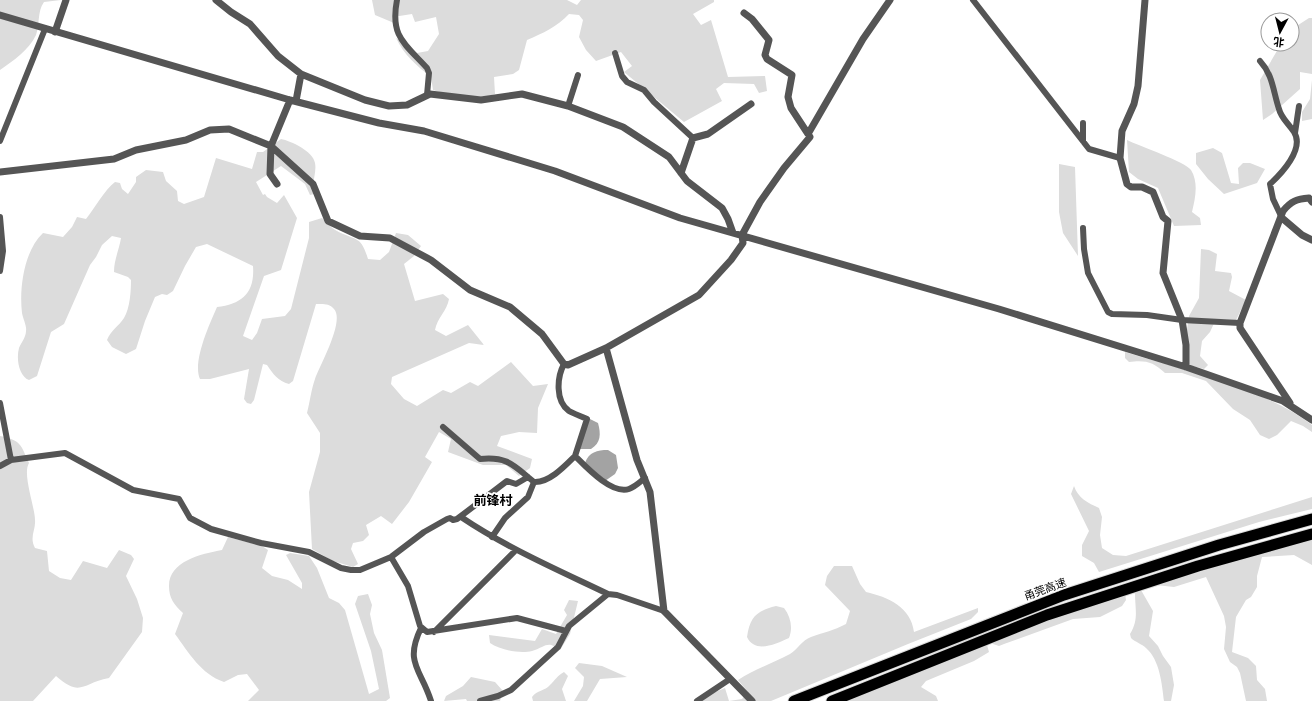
<svg xmlns="http://www.w3.org/2000/svg" width="1312" height="701" font-family="'Exo 2','Noto Sans SC',sans-serif">
<rect width="100%" height="100%" fill="#fff"/>
<path fill="#dcdcdc" d="M0 0H61L44 2C37 12 40 24 36 35 29 50 13 61 0 70Z
M372 0H567L577 5 581 0H714V2L693 14 701 25 711 20 728 77 765 76 767 91 759 93 754 84 724 83 716 89 722 101 684 122 624 72 632 66 621 52 596 61 586 50 579 37 583 20 579 15 569 14C557 27 543 33 527 40L519 70 513 74 494 77 495 94C477 101 451 96 433 90L431 77C417 66 404 55 396 38L417 53 428 51 439 34 436 17 415 22 412 14 393 17 394 23 375 15Z
M1309 18H1312V74L1300 72V89L1272 114 1263 120 1260 80 1281 44H1292V29Z
M1312 80V119L1302 121V112L1310 99Z
M281 139C291 141 313 151 315 163 317 173 311 183 314 194L310 195 305 184 281 166 256 182 263 195 265 194 267 197 277 203 284 195 297 218 281 270 264 276 243 336 252 340 257 333 262 319 285 316 291 309 309 238V222L322 218C326 222 331 228 337 231 356 241 361 235 368 259L380 260 389 252 396 233 408 235 421 246 414 256 404 264 415 301 443 294 449 299C447 311 437 318 435 330L446 336 468 325 484 345 469 343 392 377 391 384 404 399 417 406 443 390 451 393 470 382 478 386 511 362 533 386 548 384 538 408 537 433 519 432 501 436 497 446 532 459 530 468 519 476 506 465H483L448 452 451 439 439 432 425 457 432 462 409 502 392 524 381 516 366 525 369 535 363 541 353 543 351 549 358 564 353 567 333 561 312 549 309 492 320 452V433L307 413C310 402 311 390 315 379 320 365 345 321 334 309 329 303 323 304 316 304L293 381 289 384C278 381 273 374 267 365L263 364 254 400 251 404 247 403 244 399 249 369 210 379H200C192 362 210 323 217 307 242 304 255 293 253 266L207 244 196 247 185 266 173 291 167 295 162 294 155 297 145 321 136 349 126 354 112 347 107 340C111 330 119 326 124 318 130 308 131 291 131 280L128 277 114 272C114 260 119 250 121 238L112 236 102 245 96 257 90 265 64 324 51 332 37 376 29 380C19 376 16 359 19 348 21 343 26 337 26 331 27 326 23 319 22 313 19 288 24 251 43 233L63 237 72 227 77 217 86 219C95 208 105 189 115 182L120 183 122 189 128 194 136 182V177L146 170 163 172 166 181 177 191 178 201 184 204 204 197 216 158 252 169 257 152H263Z
M1127 140C1139 146 1186 162 1191 170 1199 183 1195 199 1192 212L1200 218 1201 225 1174 226 1158 188 1138 179 1129 172Z
M1213 148 1222 153 1231 183 1239 184 1238 168 1243 163H1250L1265 169 1257 183 1224 194 1208 179 1196 164V153Z
M1059 164 1075 167 1078 256 1063 233 1059 212Z
M1201 249 1209 250 1217 254 1215 271 1231 273 1232 277 1229 291 1246 300 1236 320 1216 319 1210 332 1202 341 1200 356 1208 365 1204 369 1189 365 1186 336 1189 316 1199 298Z
M1125 352C1183 370 1264 388 1312 425V432L1303 426 1291 421 1277 435 1269 439 1260 435 1250 420 1233 409 1206 381 1182 373H1165C1153 362 1146 360 1129 362L1125 358Z
M0 436C21 440 21 445 29 463 22 474 35 507 35 520 36 530 29 537 35 548L47 551 49 571 60 578 71 580 83 561 107 568 119 550 131 555 134 559 126 576 137 599 143 618 142 632 109 678C82 683 81 698 56 676L33 701H0Z
M1074 486C1078 498 1088 503 1099 508L1102 517 1100 535 1102 548 1113 555 1126 556 1312 497V509L1259 522 1099 572 1094 563 1082 556V545L1089 531 1071 494Z
M228 537 262 546 268 550 262 568 272 576 288 580 302 589V583L286 555 290 553 309 556 317 568 329 598 339 603 345 610 369 694 379 689 371 651 355 604 358 596 368 594 372 605 370 614 374 633 382 650 390 698 386 701H248L259 690 247 674 238 675 224 682C201 674 189 653 175 634L183 613C174 605 169 598 169 586 169 561 201 554 222 550Z
M1312 539V565L1294 555 1262 557 1257 576V587L1251 597 1246 600 1236 617 1232 652 1248 658 1256 666 1257 680 1265 689 1267 701H1246L1240 673 1237 667 1230 662 1224 649 1226 627 1224 616 1206 577 1174 587 1156 585Z
M834 566H852L860 584 866 592C888 597 911 607 914 632L978 608V612L971 619 908 644 771 701H694L725 688 729 701 742 699 748 692 738 680C755 669 773 663 790 654 798 649 802 640 811 637 825 632 833 631 846 624L850 611 825 585 827 576Z
M1141 590 1153 611 1149 636 1158 646 1163 656 1171 667 1174 685 1171 701H1164C1162 685 1160 660 1146 648 1142 644 1135 642 1131 638L1130 634C1139 620 1135 609 1135 593Z
M1125 594 1126 600 1122 606 1100 617 1073 619 1004 644 999 646 993 644V642L1062 615Z
M569 600 578 601 570 634 560 650C547 640 546 647 532 651 520 654 500 650 490 643L489 635 535 641 542 629 556 634 567 615 564 610Z
M776 606 784 608C791 617 793 628 789 638 776 644 755 654 747 637 750 616 757 611 776 606Z
M987 645 989 652 974 661 926 681 921 687 936 696 938 701H846Z
M579 663 602 666 627 677 600 679 587 701H574L583 686 584 677 575 668Z
M564 672 568 676 562 689 566 701H533L532 697C537 690 545 691 550 685 555 680 557 676 564 672Z
M471 677 495 682 503 691 500 701H467L466 699 444 701 446 696 463 686Z"/>
<path fill="#a3a3a3" d="M588 418 598 423C601 434 601 443 591 449H577Z
M608 450 616 455 618 468 615 474 605 481 585 463C589 452 597 450 608 450Z"/>
<g fill="none" stroke-linecap="round" stroke-linejoin="round">
<defs>
<path id="motorway" d="M794 701 1064 595 1219 545 1312 519
M832 701 1047 615 1198 566 1312 534"/>
</defs>
<use href="#motorway" stroke="#dbdbdb" stroke-width="13"/>
<path stroke="#555" stroke-width="6" d="M397 0C390 36 404 43 427 68L429 73 427 95
M973 0 1089 149 1120 158
M615 53 622 76 627 82 644 90 654 102 693 138
M1260 61C1273 75 1273 91 1279 109 1281 118 1289 124 1294 132 1305 149 1281 174 1270 184L1273 199 1282 218
M568 106 578 75
M1083 123V141
M1295 133 1299 106
M0 141 45 29
M0 217 3 251 0 271
M1083 228 1084 249 1088 273 1108 312 1112 314 1147 315 1182 320 1240 323
M564 364C557 377 555 401 569 411 574 414 581 416 587 419L575 456C586 467 612 495 629 489 635 487 640 482 645 478
M0 403 11 460
M443 427 480 459C508 456 514 466 534 482 549 483 565 466 575 456
M0 466 11 460 65 453 133 490 179 499 190 518 211 529 261 543 309 552 341 568 351 570H360L391 557 424 532 447 519 450 518 453 520 457 519 507 481 516 484 528 477
M461 517C507 548 558 570 608 594
M492 537 505 518 528 497 534 482
M391 557 408 586 420 626 427 632 517 618 566 631
M421 628C404 663 421 669 431 701
M434 632 516 550
M480 701 498 696 511 690 558 647 569 626 608 594 617 595 664 611
M697 701 730 679"/>
<path stroke="#555" stroke-width="7" d="M216 0 231 12 250 24 278 56 301 74 365 100 389 106 407 105 430 94 481 100 522 94 568 106 623 127 669 157 687 181 722 208 728 219 733 233
M1145 0 1138 86 1134 104 1122 131 1120 158 1127 184 1131 187H1142L1153 192 1163 217 1168 221 1163 273 1182 320 1186 345V367
M0 15 290 100 379 123 424 131 555 171 680 218 999 309 1186 367 1283 401 1312 420
M55 32 66 0
M296 101 301 74
M808 134 863 39 890 0
M0 172 114 159 136 150 186 140 210 130 229 129 271 146 313 184 328 221 360 236 390 238 431 260 470 290 510 307 542 334 564 364 568 365 606 348 699 295 731 260 743 243 742 235 760 202 784 168 810 137 791 108 788 97 792 75 767 59 765 55 769 40 752 19 744 13
M681 173 693 138 708 134 751 104
M277 184 270 174 271 146 290 100
M1282 218 1302 235 1312 240
M606 348 637 460 650 492 664 611 752 701
M1290 403 1240 328V323L1283 211C1291 201 1297 199 1309 198L1312 202"/>
<use href="#motorway" stroke="#000" stroke-width="11"/>
</g>
<g text-anchor="middle" stroke-width="3.5" stroke-linejoin="round" paint-order="stroke">
<g font-size="11" fill="#000" stroke="#fff">
<text transform="translate(1045 589) rotate(-20)" y="4">甬莞高速</text>
</g>
<g font-size="13" font-weight="bold" fill="#000" stroke="#fff">
<text x="493" y="505">前锋村</text>
</g>
</g>
<g transform="translate(1280 32) rotate(187)"><circle r="19" fill="#ffffff" stroke="#999999"/>
<path d="M0-3L7 15L0 10L-7 15Z" fill="#000000"/>
<text y="-6" font-size="11" font-weight="bold" text-anchor="middle" fill="#000000">北</text>
</g>
</svg>
